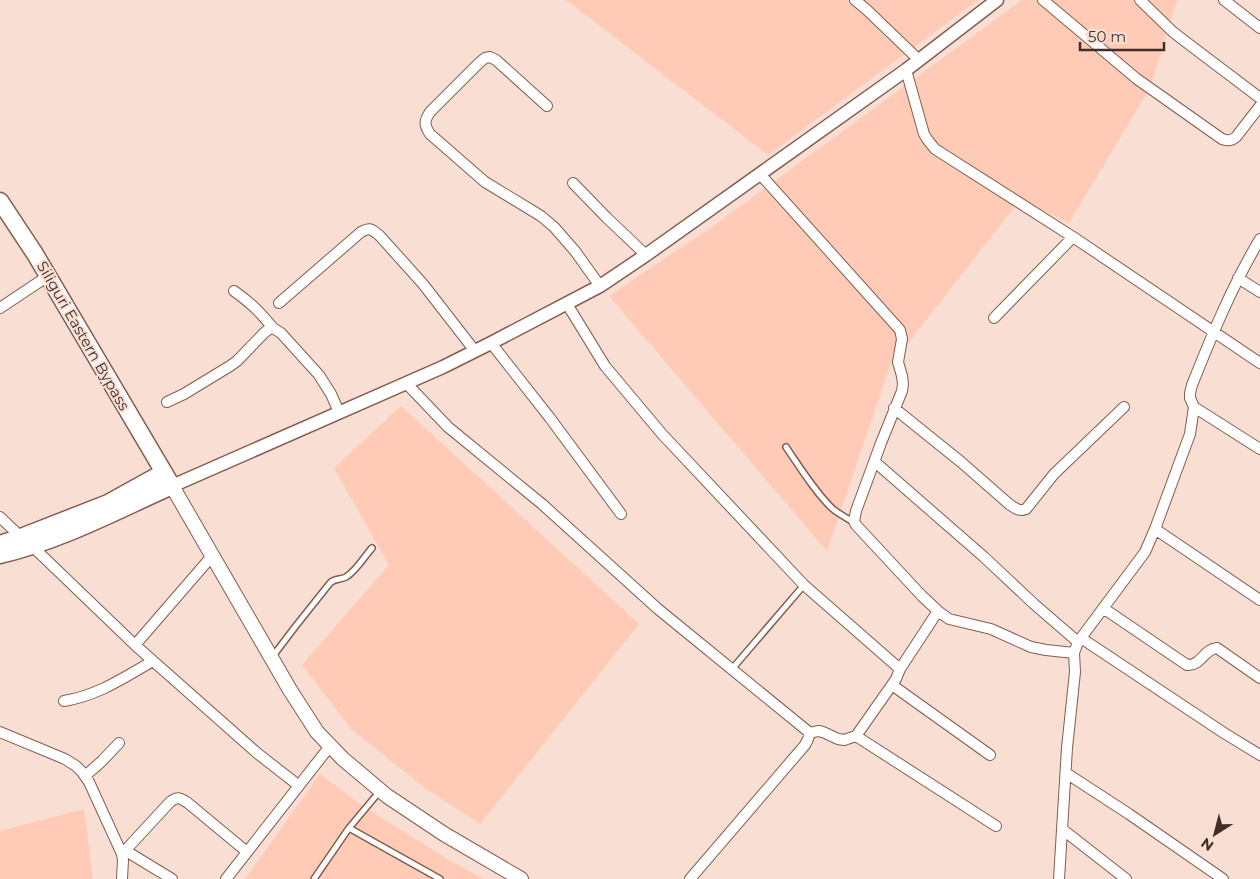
<svg xmlns="http://www.w3.org/2000/svg" width="1260" height="879" font-family="Montserrat,sans-serif">
<rect width="100%" height="100%" fill="#f9ded4"/>
<path fill="#ffcbb7" d="M566 0H978L768 155Z
M1022 0H1177L1150 88 1069 223 1021 199 890 366 827 551 609 296 713 226Z
M401 406 639 624 480 824 429 791 352 730 302 665 389 565 334 468Z
M320 774 363 806 451 861 484 879H245Z
M84 809 93 879H0V831Z"/>
<g fill="none" stroke-linecap="round" stroke-linejoin="round">
<defs>
<path id="service" d="M786 447C799 466 817 495 834 510 841 515 848 519 855 523
M273 656 295 627 330 583C335 578 340 580 346 577 356 571 364 557 372 548
M732 669 804 585
M349 828 440 879
M314 879 349 828 380 791"/>
<path id="minor" d="M855 0 867 10 919 60
M1043 0 1137 79 1222 139C1228 141 1231 141 1236 137L1260 106
M1140 0 1173 32 1186 42 1260 98
M1224 0 1260 28
M906 70 924 134 927 139 935 149 1073 237 1260 363
M547 106 496 60 490 57 485 58 479 63 430 112C424 121 424 125 430 134L485 182 541 216 554 227 575 251 600 286
M760 174 900 330 902 339 898 362 902 376 903 384 902 391 881 443 856 511 854 521 856 525 922 596 938 611 949 619 991 629 1031 647 1046 650 1074 653
M573 183 607 218 646 255
M1238 278 1260 292
M234 291C251 303 260 312 273 328
M279 303 361 232C370 227 371 229 379 235L423 284 475 351
M567 304 605 366 662 434 804 585 900 669
M0 308 48 276
M994 318 1073 237
M491 343 550 418 621 514
M406 383 448 427 542 504 658 609 810 733 818 731 823 732 838 739 844 740 856 736 896 679 900 669 938 611
M167 402 184 394 230 366 237 361 264 333 269 329 273 328 281 333 319 375 331 394 339 412
M1194 407 1260 449
M894 408 961 462 1009 504C1015 508 1019 512 1026 509L1054 474 1124 407
M875 462 984 557 1034 604 1078 642
M0 517 21 537
M1155 529 1260 600
M32 546 135 645 257 753 298 785
M1103 608 1187 665C1201 666 1204 649 1217 648L1260 678
M1081 638 1224 733 1260 755
M135 645 212 556
M892 685 990 755
M64 701C99 695 123 678 153 661
M0 732 65 759 76 766 82 772 89 782 122 854 123 860 122 879
M856 736 996 826
M1066 773 1129 814 1223 879
M85 776 102 761 119 743
M1062 829 1126 879
M126 851 172 879
M122 854 170 802C178 796 180 798 188 803L247 852
M226 879 330 746
M690 879 805 745 808 739 810 733
M1059 879 1067 748 1075 672 1074 653 1078 642 1145 552 1155 529 1190 434 1194 407 1190 398V393L1192 385C1212 335 1232 286 1260 239"/>
<path id="tertiary" d="M172 486 443 367 491 343 600 286 646 255 906 70 997 0"/>
<path id="secondary" d="M172 486 290 690 317 732 343 759 387 796 444 834 521 879"/>
<path id="primary" d="M0 201 35 254 172 486C116 511 60 541 0 555
M0 544 21 537 108 503 164 472"/>
</defs>
<use href="#service" stroke="#835d4e" stroke-width="8"/>
<use href="#minor" stroke="#835d4e" stroke-width="12"/>
<use href="#tertiary" stroke="#835d4e" stroke-width="15"/>
<use href="#secondary" stroke="#835d4e" stroke-width="16"/>
<use href="#primary" stroke="#835d4e" stroke-width="19"/>
<use href="#service" stroke="#fff" stroke-width="5"/>
<use href="#minor" stroke="#fff" stroke-width="10"/>
<use href="#tertiary" stroke="#fff" stroke-width="12"/>
<use href="#secondary" stroke="#fff" stroke-width="14"/>
<use href="#primary" stroke="#fff" stroke-width="16"/>
</g>
<g text-anchor="middle" stroke-width="4" stroke-linejoin="round" paint-order="stroke">
<g font-size="15" fill="#402f28" stroke="#f9ded4">
<text transform="translate(83 336) rotate(60)" y="5">Siliguri Eastern Bypass</text>
</g>
</g>
<g transform="translate(1215 834) rotate(216)" stroke="#f9ded4" stroke-width="4" paint-order="stroke">
<path d="M0-4L9 19L0 12L-9 19Z" fill="#402f28"/>
<text y="-8" font-size="14" font-weight="bold" text-anchor="middle" fill="#402f28">N</text>
</g>
<path d="M1080 42v8h84v-8" fill="none" stroke="#402f28" stroke-width="2.5"/>
<text x="1088" y="42" font-size="15" fill="#402f28" stroke="#f9ded4" stroke-width="4" paint-order="stroke">50 m</text>
</svg>
